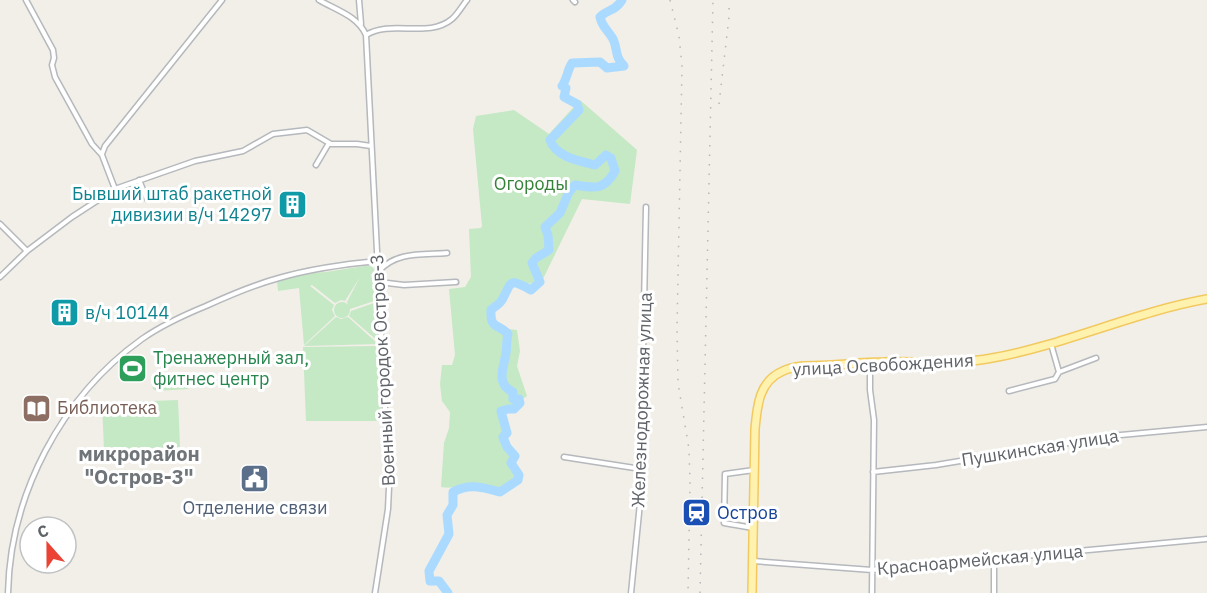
<svg xmlns="http://www.w3.org/2000/svg" width="1207" height="593" font-family="'IBM Plex Sans',sans-serif">
<rect width="100%" height="100%" fill="#f1efe8"/>
<path fill="#c5e8c5" d="M580 100 637 150 630 204 582 199 540 285 512 281 505 285 500 300 488 310 489 322 493 327 517 330 520 351 517 366 527 396 515 404 498 411 503 432 500 439 512 457 510 463 516 476V480C489 498 494 482 470 484 457 485 456 489 441 487L444 443 449 428 450 412 442 401 440 384 442 365H452L455 355 449 289 465 287 471 277 469 229 481 228 482 226 473 129 476 116 514 110 549 134Z
M371 265 376 272 370 275 375 277 377 300 350 309 347 302 360 277 345 301 341 300 335 303 312 285 310 286 334 305 332 310 335 316 304 345 299 288 278 291 277 281 297 274 326 272Z
M377 302 379 342 349 316 351 311Z
M334 310a8 8 0 1 1 16 0a8 8 0 1 1-16 0Z
M336 317 341 319 348 317 378 344 304 346Z
M379 346 382 421H306L303 347Z
M185 372 189 376 190 386 188 389 157 391 153 389 151 378 154 374Z
M178 400 180 447 104 450 102 403Z"/>
<g fill="none" stroke-linecap="round" stroke-linejoin="round">
<path stroke="#aadaff" stroke-width="9" d="M448 593 439 581H430L429 571 449 534 447 515 453 505V492C469 483 482 487 500 492L518 480 519 475 511 463 515 456 507 447 503 437 507 433 501 411 508 409H514L520 403 519 399H513V392C495 384 504 367 506 353 507 346 506 341 508 334 498 323 490 330 491 310 494 307 500 304 502 300 512 282 508 277 531 290L540 282 532 263 536 258 549 250 548 235 545 227 560 213 569 192 575 185C594 188 604 191 615 171L611 158 606 155 595 165C579 161 556 157 550 140L579 110 577 104 564 97 566 88 562 86C567 79 567 71 572 63L600 62 607 68 624 66C614 56 618 49 613 39 608 30 602 27 600 17 607 9 615 12 622 0"/>
<defs>
<path id="minor" d="M26 0 53 50 54 58 52 65 55 77 92 144 102 155 115 189
M319 0C336 10 358 16 366 35L389 487 388 509 375 593
M359 0 361 24
M573 0 575 2
M366 35C392 19 428 39 452 19 458 14 462 6 467 0
M102 154 105 146 222 0
M316 165 329 143
M139 180 147 199
M0 224 27 251 72 217 115 189 195 161 243 151 273 134 307 130 331 144H357L371 146
M379 271C397 251 423 255 447 253
M0 277 27 251
M379 282 404 285 456 282
M870 363V390L874 420 872 593
M1059 372 1096 358
M1009 391 1055 379 1059 372 1051 344
M564 457 641 469
M873 472 936 465 1110 436 1207 427
M753 528 724 523 725 474 754 470
M994 560V593
M753 561 872 570 1207 539
M8 593C10 495 61 397 142 339 162 325 184 315 206 306 230 295 253 285 279 278 310 269 345 264 378 261
M631 593 640 503 646 207"/>
<path id="primary" d="M752 593 755 429C757 406 759 381 783 371 798 364 817 366 832 365 849 364 866 362 883 362 918 361 956 365 992 358 1065 345 1134 312 1207 299"/>
</defs>
<use href="#minor" stroke="#b5b8bc" stroke-width="7"/>
<use href="#primary" stroke="#f2c960" stroke-width="10"/>
<use href="#minor" stroke="#fff" stroke-width="4"/>
<use href="#primary" stroke="#fff2af" stroke-width="7"/>
<path stroke="#b6b7b8" stroke-width="1.5" stroke-dasharray="1.5 8" stroke-linecap="butt" d="M670 0 679 36 682 66 677 329 678 383 689 449 690 483 688 593
M719 104 729 17V0
M700 593 713 0"/>
</g>
<defs>
<symbol id="building-square" viewBox="-11 -11 22 22"><rect x="-9" y="-9" width="18" height="18" rx="4" fill="#0f9aa8" stroke="#fff"/><path d="M-4-6H4V6H1V3H-1V6H-4ZM-2.5-4.3h1.7v1.8h-1.7ZM.8-4.3h1.7v1.8H.8ZM-2.5-1h1.7V.8h-1.7ZM.8-1h1.7V.8H.8Z" fill="#fff"/></symbol>
<symbol id="stadium-square" viewBox="-11 -11 22 22"><rect x="-9" y="-9" width="18" height="18" rx="4" fill="#2e9e5b" stroke="#fff"/><path d="M0-5a6.5 5 0 1 0 0 10a6.5 5 0 1 0 0-10ZM-3.5-1.8h7v3.6h-7Z" fill="#fff"/></symbol>
<symbol id="library-square" viewBox="-11 -11 22 22"><rect x="-9" y="-9" width="18" height="18" rx="4" fill="#8d6e63" stroke="#fff"/><path d="M-6-4Q-3-5.5-.7-3.5V5Q-3 3-6 4ZM6-4Q3-5.5 .7-3.5V5Q3 3 6 4Z" fill="#fff"/></symbol>
<symbol id="civic-square" viewBox="-11 -11 22 22"><rect x="-9" y="-9" width="18" height="18" rx="4" fill="#5c6f8a" stroke="#fff"/><path d="M-.6-6.5H3V-4.5H.6V-3L4-1V1h2V6H-6V1h2V-1L-.6-3ZM-1.2 2.5V6h2.4V2.5Z" fill="#fff"/></symbol>
<symbol id="station-square" viewBox="-11 -11 22 22"><rect x="-9" y="-9" width="18" height="18" rx="4" fill="#1a4fb4" stroke="#fff"/><path d="M-3-6H3Q5-6 5-4V2Q5 4 3 4L4.5 6H3L1.5 4h-3L-3 6H-4.5L-3 4Q-5 4-5 2V-4Q-5-6-3-6ZM-3.5-4v3h7v-3ZM-3.5 1v1.5H-2V1ZM2 1v1.5H3.5V1Z" fill="#fff"/></symbol>
</defs>
<g fill-rule="evenodd">
<use href="#building-square" x="276" y="188" width="33" height="33"/>
<use href="#building-square" x="48" y="296" width="33" height="33"/>
<use href="#stadium-square" x="116" y="352" width="33" height="33"/>
<use href="#library-square" x="20" y="392" width="33" height="33"/>
<use href="#civic-square" x="238" y="462" width="33" height="33"/>
<use href="#station-square" x="680" y="496" width="33" height="33"/>
</g>
<g text-anchor="middle" stroke-width="6" stroke-linejoin="round" paint-order="stroke">
<g font-size="18" fill="#348238" stroke="#fff">
<text x="531" y="190">Огороды</text>
</g>
<g font-size="18" fill="#0d838f" stroke="#fff" text-anchor="end">
<text x="272" y="200">Бывший штаб ракетной<tspan x="272" dy="21">дивизии в/ч 14297</tspan></text>
<text x="85" y="319" text-anchor="start">в/ч 10144</text>
</g>
<g font-size="18" fill="#27864d" stroke="#fff" text-anchor="start">
<text x="153" y="364">Тренажерный зал,<tspan x="153" dy="21">фитнес центр</tspan></text>
</g>
<g font-size="18" fill="#5f6368" stroke="#fff">
<text transform="translate(883 365) rotate(-3)" y="6">улица Освобождения</text>
<text transform="translate(383 370) rotate(-93)" y="6">Военный городок Остров-3</text>
<text transform="translate(642 400) rotate(-88)" y="6">Железнодорожная улица</text>
<text transform="translate(1040 448) rotate(-9)" y="6">Пушкинская улица</text>
<text transform="translate(980 560) rotate(-5)" y="6">Красноармейская улица</text>
</g>
<g font-size="18" fill="#785e54" stroke="#fff" text-anchor="start">
<text x="57" y="414">Библиотека</text>
</g>
<g font-size="18" fill="#4e5e75" stroke="#fff">
<text x="255" y="514">Отделение связи</text>
</g>
<g font-size="18" fill="#164399" stroke="#fff" text-anchor="start">
<text x="717" y="519">Остров</text>
</g>
<g font-size="20" font-weight="bold" fill="#70757a" stroke="#fff">
<text x="139" y="461">микрорайон<tspan x="139" dy="23">"Остров-3"</tspan></text>
</g>
</g>
<g transform="translate(48 545) rotate(339)"><circle r="28" fill="#ffffff" stroke="#bfc1c3" stroke-width="1.5"/>
<path d="M0-4.5L10 22L0 15L-10 22Z" fill="#ea4335"/>
<text y="-9" font-size="16" font-weight="bold" text-anchor="middle" fill="#5f6368">С</text>
</g>
</svg>
